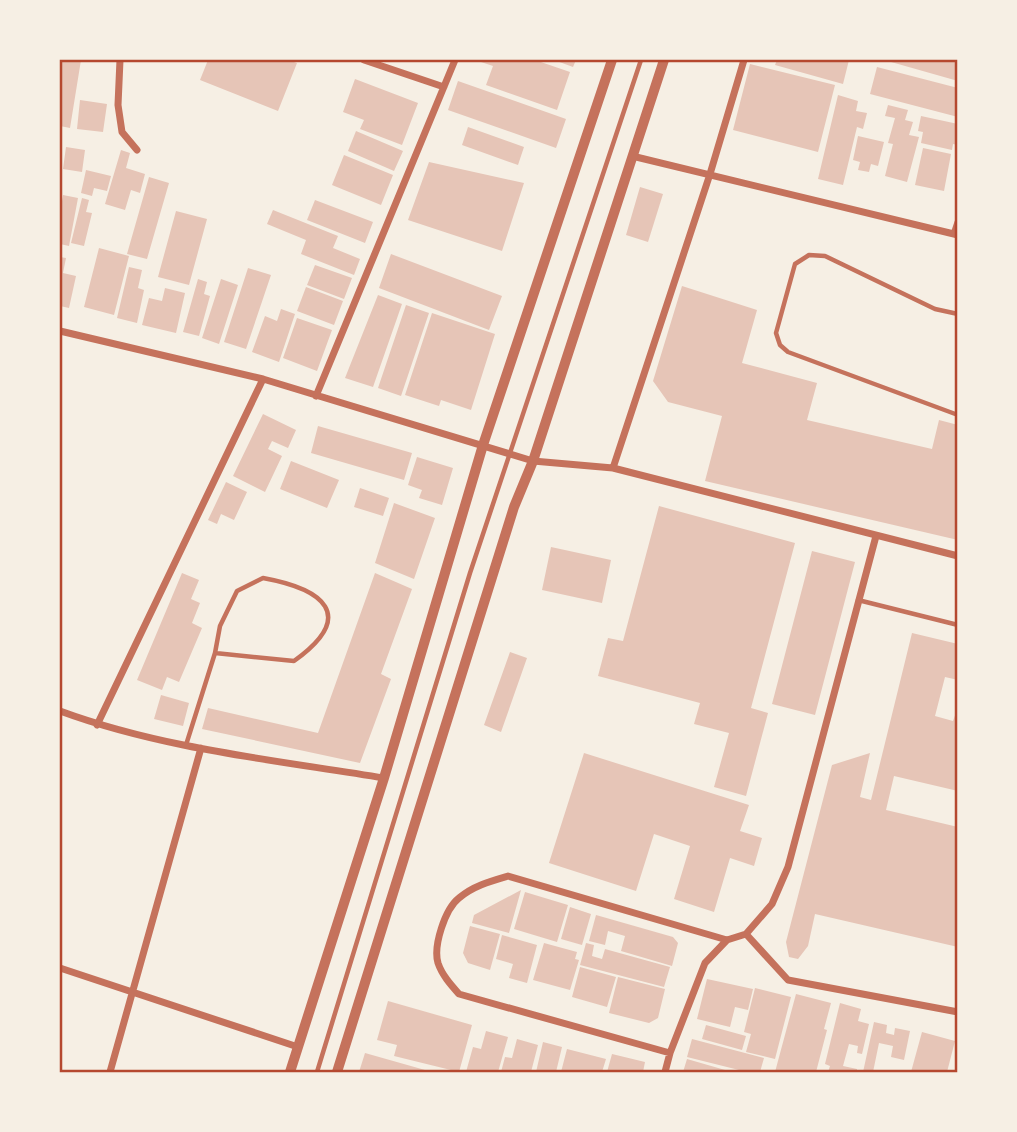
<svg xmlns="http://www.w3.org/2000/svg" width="1017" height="1132" font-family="'Crimson Pro',serif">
<rect width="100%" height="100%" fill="#f6efe4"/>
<path fill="#e6c5b7" d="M60 60H81L70 128 60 126Z
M208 60H288L297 63 278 111 200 80Z
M482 60H535L570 72 557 110 486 85 493 66 481 62Z
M554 60H576L573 67Z
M777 60H849L843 84 775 65Z
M884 60H958V81Z
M750 64 835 85 818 152 733 130Z
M877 67 958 88V117L870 94Z
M355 79 418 103 402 145 360 129 364 120 343 112Z
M458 81 566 119 556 148 448 110Z
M838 95 858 101 856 111 867 113 863 129 857 127 843 185 818 179Z
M80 100 107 104 103 132 77 129Z
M888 105 908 110 905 120 913 122 909 135 919 137 907 182 885 176 893 144 888 143 895 118 885 116Z
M921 116 958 124V145L953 144 952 150 921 143 923 132 918 131Z
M468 127 524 147 518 165 462 145Z
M356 131 403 151 394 171 348 151Z
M858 136 884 142 878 166 871 164 869 172 858 170 860 162 853 160Z
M66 147 85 150 82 172 63 169Z
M923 148 951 154 944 191 915 185Z
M121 150 130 153 126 168 145 174 140 193 131 190 125 210 105 204Z
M344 155 393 175 381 205 332 185Z
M429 162 524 183 502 251 408 220Z
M86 170 111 176 107 191 94 188 92 196 81 193Z
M149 177 169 183 147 259 127 254Z
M640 187 663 194 648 242 626 235Z
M63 195 78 198 69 246 60 244V213Z
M82 198 89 200 86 212 92 213 84 246 71 243Z
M315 200 373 222 365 243 307 220Z
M273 210 338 236 333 248 360 259 354 275 301 254 306 240 267 224Z
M176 211 207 219 189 285 158 277Z
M99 248 129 256 114 315 84 307Z
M391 254 502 296 489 330 379 288Z
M60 257 66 258 63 273 76 276 69 308 60 306Z
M315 265 352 278 344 299 307 285Z
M129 267 142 270 138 288 144 290 137 323 117 318Z
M248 268 271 275 246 349 224 342Z
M198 279 207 282 204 294 210 296 199 336 183 332Z
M221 279 238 285 219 344 202 338Z
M682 286 757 310 742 363 817 383 807 420 932 449 939 420 958 425V540L705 481 722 416 668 402 653 381Z
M306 287 343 301 334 325 297 311Z
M165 288 185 293 176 333 142 325 149 298 162 301Z
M378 295 402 304 373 387 345 378Z
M406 305 429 313 401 396 378 388Z
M281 309 295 314 279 362 252 352 265 316 277 321Z
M432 313 495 334 471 410 441 400 439 406 405 395Z
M297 318 332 330 317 371 283 358Z
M263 414 296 430 288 448 272 441 268 449 282 456 265 492 233 476Z
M318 426 412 453 404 480 311 453Z
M417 457 453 468 442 505 419 498 422 490 408 485Z
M291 461 339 480 327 508 280 489Z
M226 482 247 492 234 520 221 514 217 524 208 520Z
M360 488 389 498 383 516 354 507Z
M394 503 435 518 414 579 375 563Z
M659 506 795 543 751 708 768 713 746 796 714 787 729 733 694 724 700 703 598 676 608 638 623 641Z
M551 547 611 560 602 603 542 590Z
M812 551 855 562 815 715 772 704Z
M182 573 199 580 191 599 200 603 192 623 202 628 179 682 167 677 162 690 137 680Z
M375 573 412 589 381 674 391 679 360 763 202 729 208 708 318 733Z
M912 633 958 644V680L945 677 935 716 953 721 958 707V791L894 776 886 810 958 827V947L815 914 808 946 798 959 789 957 786 942 832 765 870 753 860 797 871 800Z
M510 652 527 658 501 732 484 725Z
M161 695 189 703 183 726 154 719Z
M584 753 749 805 740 831 762 838 754 866 730 858 714 912 674 899 690 846 654 834 636 891 549 863Z
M521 890 509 933 472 923 474 915Z
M525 892 568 905 557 942 514 929Z
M570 907 591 914 582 945 561 939Z
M596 915 673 937 678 943 672 966 621 951 625 936 608 931 605 945 589 941Z
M470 926 500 934 490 970 468 963 463 953Z
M502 935 537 945 527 983 509 978 513 964 496 959Z
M544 943 577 952 575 959 579 960 570 990 533 980Z
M586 943 594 945 592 956 602 959 605 949 670 967 664 987 580 965Z
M580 967 616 977 607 1007 572 997Z
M618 977 665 989 658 1018 649 1023 609 1013Z
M707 979 753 989 748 1010 735 1007 730 1027 697 1019Z
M755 988 791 997 775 1059 746 1052 751 1034 744 1032Z
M796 994 831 1003 824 1029 827 1030 816 1072H775Z
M388 1001 472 1025 459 1072 394 1056 397 1045 377 1040Z
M840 1003 861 1009 858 1021 869 1024 862 1054 857 1053 858 1046 849 1044 843 1066 857 1069V1072H828L830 1066 825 1064Z
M874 1022 887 1025 886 1033 894 1035 895 1028 910 1031 904 1060 891 1057 893 1046 879 1043 873 1072H863Z
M706 1025 746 1036 742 1050 702 1039Z
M486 1031 508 1037 498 1072H466L473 1047 481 1049Z
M922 1032 955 1041 947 1072H911Z
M517 1039 538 1045 531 1072H501L505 1057 512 1058Z
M692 1039 764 1058 760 1072H747L687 1057Z
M543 1042 562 1047 556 1072H536Z
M567 1049 606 1059 602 1072H561Z
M365 1053 425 1070V1072H359Z
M612 1054 645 1062 643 1072H607Z
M687 1059 732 1072H683Z"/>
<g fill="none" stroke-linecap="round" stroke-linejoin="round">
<path stroke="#c5725c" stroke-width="4.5" d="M958 314 935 309 825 256 809 255 795 264 776 333 780 345 788 352 958 415
M263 578C323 589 358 615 294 661L215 653 220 626 237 591Z
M858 600 958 625
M186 745 215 653
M317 1072 470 573 641 60"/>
<path stroke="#c5725c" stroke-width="7" d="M120 60 118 105 122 132 137 150
M364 60 444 87
M632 156 958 235
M954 234 958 222
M60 331 263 379 533 461 613 468 958 556
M316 396 455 60
M613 468 710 174 744 60
M60 711C163 749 275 760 384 778
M97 725 263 379
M746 934 788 980 958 1012
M60 968 298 1047
M670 1053 459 994C451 985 442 975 438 963 433 946 445 909 459 898 473 886 491 881 508 876L727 940 746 934 772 904 788 867 876 536
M110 1072 201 748
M665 1072 670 1053 705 963 727 940"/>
<path stroke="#c5725c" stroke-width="10" d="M290 1072 384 778 483 445 612 60
M337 1072 514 507 533 461 664 60"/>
</g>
<rect width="1017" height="1132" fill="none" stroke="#f6efe4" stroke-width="122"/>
<rect x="61" y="61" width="895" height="1010" fill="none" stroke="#b5482f" stroke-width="2.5"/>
</svg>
